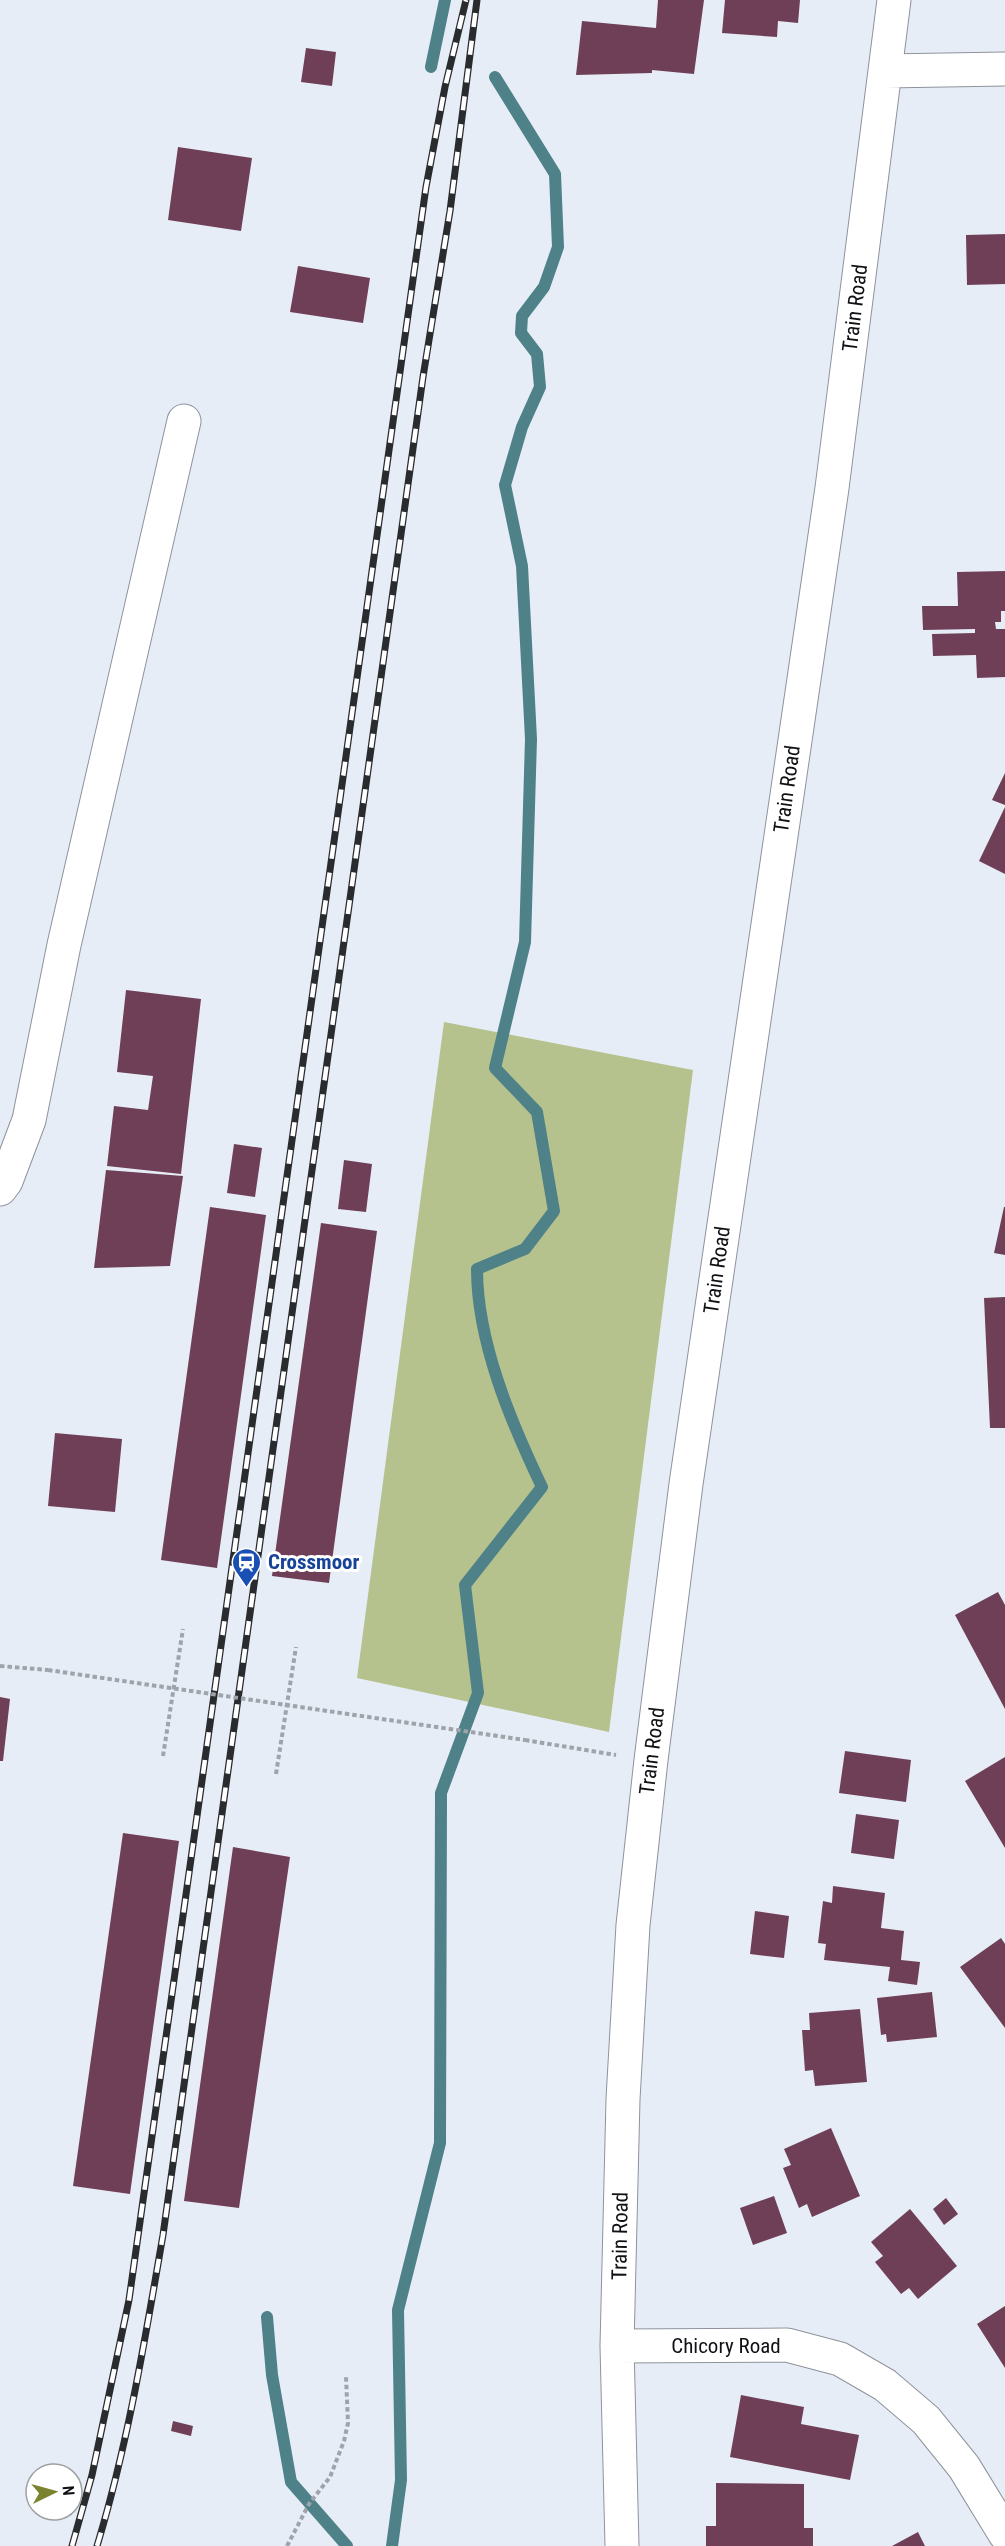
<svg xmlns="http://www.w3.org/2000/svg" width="1005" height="2546" font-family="'Roboto Condensed',sans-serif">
<rect width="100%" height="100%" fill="#e7edf6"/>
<path fill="#b5c28d" d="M444 1022 693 1070 609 1732 357 1678Z"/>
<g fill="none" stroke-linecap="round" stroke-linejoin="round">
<path stroke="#4f8189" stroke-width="12" d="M431 67 445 0
M267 2317 272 2375 291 2482 347 2546
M392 2546 401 2480 398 2310 440 2143 441 1793 478 1693 465 1585 542 1487C511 1422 477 1342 477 1269L525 1249 554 1211 537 1112 495 1068 525 942 531 739 522 566 505 485 522 427 540 387 537 354 521 333 522 316 544 287 558 247 555 174 495 77"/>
</g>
<path fill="#6e3f56" d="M658 0H704L694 74 652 70V73L576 75 582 21 656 28Z
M725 0H800L798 23 778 21 777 37 722 33Z
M306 48 336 52 332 86 301 82Z
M178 147 252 158 241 231 168 220Z
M1005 234V284L967 285 966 235Z
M298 266 370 278 363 323 290 312Z
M1005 571V611H1001V622H995L996 629H1005V677L977 678 976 655 933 656 932 634 975 633V629L923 630 922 606H958L957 572Z
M1005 773V805L992 800Z
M1005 807V874L979 861Z
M126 990 201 999 181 1174 107 1166 114 1106 148 1110 153 1076 117 1072Z
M234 1144 262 1148 255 1197 227 1193Z
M344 1160 372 1164 366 1212 338 1209Z
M106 1170 183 1176 170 1266 94 1268Z
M210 1207 266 1215 217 1568 161 1560Z
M1004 1207H1005V1255L994 1253Z
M321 1223 377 1231 329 1583 272 1576Z
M1005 1297V1428H990L984 1298Z
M55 1433 122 1439 115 1512 48 1506Z
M998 1592 1005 1605V1709L955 1615Z
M0 1697 10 1699 3 1761H0Z
M845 1751 911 1760 906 1802 839 1793Z
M1005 1757V1848L965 1781Z
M856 1814 899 1820 894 1859 851 1853Z
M123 1833 179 1841 130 2194 73 2186Z
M233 1847 290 1857 239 2208 184 2201Z
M833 1886 885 1893 881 1928 904 1931 901 1960 920 1962 917 1985 888 1981 890 1967 824 1960 826 1944 818 1943 823 1901 832 1903Z
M755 1911 789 1916 784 1958 750 1954Z
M1001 1938 1005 1944V2028L960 1967Z
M932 1992 937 2037 887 2042 886 2034 881 2035 877 1998Z
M860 2009 867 2082 815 2086 813 2070 805 2071 802 2030H810L809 2013Z
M831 2128 860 2196 812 2217 807 2204 799 2208 783 2168 791 2165 784 2149Z
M774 2196 787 2233 753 2245 740 2208Z
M946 2198 958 2214 944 2225 933 2209Z
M910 2209 957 2266 918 2299 909 2288 901 2294 875 2262 883 2256 871 2242Z
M1005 2306V2368L977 2324Z
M741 2395 804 2407 801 2424 859 2435 850 2480 730 2457Z
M173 2421 193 2426 191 2436 171 2431Z
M716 2483 804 2484V2528H813V2546H706V2526H716Z
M918 2532 925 2546H892Z"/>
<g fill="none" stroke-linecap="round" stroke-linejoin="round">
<defs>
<path id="minor" d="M885 71 1005 69
M0 1189 6 1181 29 1120 64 945 184 421
M617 2346 787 2345 840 2359 885 2385 926 2420 964 2467 1005 2534
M622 2546 617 2346 623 2099 633 1925 651 1760 686 1484 832 488 894 0"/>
</defs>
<use href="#minor" stroke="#8e939b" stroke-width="35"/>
<path stroke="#9fa4ab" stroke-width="4" stroke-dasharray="4.5 3" stroke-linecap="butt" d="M0 1666 48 1670
M525 1740 616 1755
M163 1756 183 1629
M276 1774 296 1647
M287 2546 309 2504 330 2477 344 2441 348 2423 346 2377"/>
<use href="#minor" stroke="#fff" stroke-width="33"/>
<defs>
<path id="rail" d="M72 2546 92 2475 129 2300 426 187 445 87 466 0
M97 2546C128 2444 145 2339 163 2235L423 377 450 211 477 0"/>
</defs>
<use href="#rail" stroke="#292b2f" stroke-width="7"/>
<use href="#rail" stroke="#fff" stroke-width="4.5" stroke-dasharray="14" stroke-linecap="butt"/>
<path stroke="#9fa4ab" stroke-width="4" stroke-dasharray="4.5 3" stroke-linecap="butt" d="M48 1670 525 1740"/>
</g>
<defs>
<symbol id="station-pin" viewBox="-11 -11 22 30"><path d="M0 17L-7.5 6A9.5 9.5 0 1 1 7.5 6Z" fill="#1a4fb4" stroke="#fff"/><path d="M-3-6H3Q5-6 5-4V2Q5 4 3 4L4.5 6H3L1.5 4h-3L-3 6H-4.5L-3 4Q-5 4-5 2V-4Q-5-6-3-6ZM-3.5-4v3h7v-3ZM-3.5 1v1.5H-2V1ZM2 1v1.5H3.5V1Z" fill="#fff"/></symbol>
</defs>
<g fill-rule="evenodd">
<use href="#station-pin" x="230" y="1546" width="33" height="45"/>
</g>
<g text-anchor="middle" stroke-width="6" stroke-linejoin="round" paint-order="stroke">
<g font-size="21" fill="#101114" stroke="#fff">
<text transform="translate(855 308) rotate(-83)" y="7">Train Road</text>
<text transform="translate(787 789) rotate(-82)" y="7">Train Road</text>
<text transform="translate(717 1270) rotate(-82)" y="7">Train Road</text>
<text transform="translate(652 1751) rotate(-83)" y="7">Train Road</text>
<text transform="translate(620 2236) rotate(-89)" y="7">Train Road</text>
<text x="726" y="2353">Chicory Road</text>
</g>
<g font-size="21" font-weight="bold" fill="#164399" stroke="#fff" text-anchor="start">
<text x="268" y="1569">Crossmoor</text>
</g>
</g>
<g transform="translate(54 2492) rotate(85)"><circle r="28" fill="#ffffff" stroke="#9fa0a1" stroke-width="1.5"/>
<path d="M0-4.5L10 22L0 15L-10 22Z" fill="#7c832e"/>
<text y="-9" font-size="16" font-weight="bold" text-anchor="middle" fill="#101114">N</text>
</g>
</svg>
